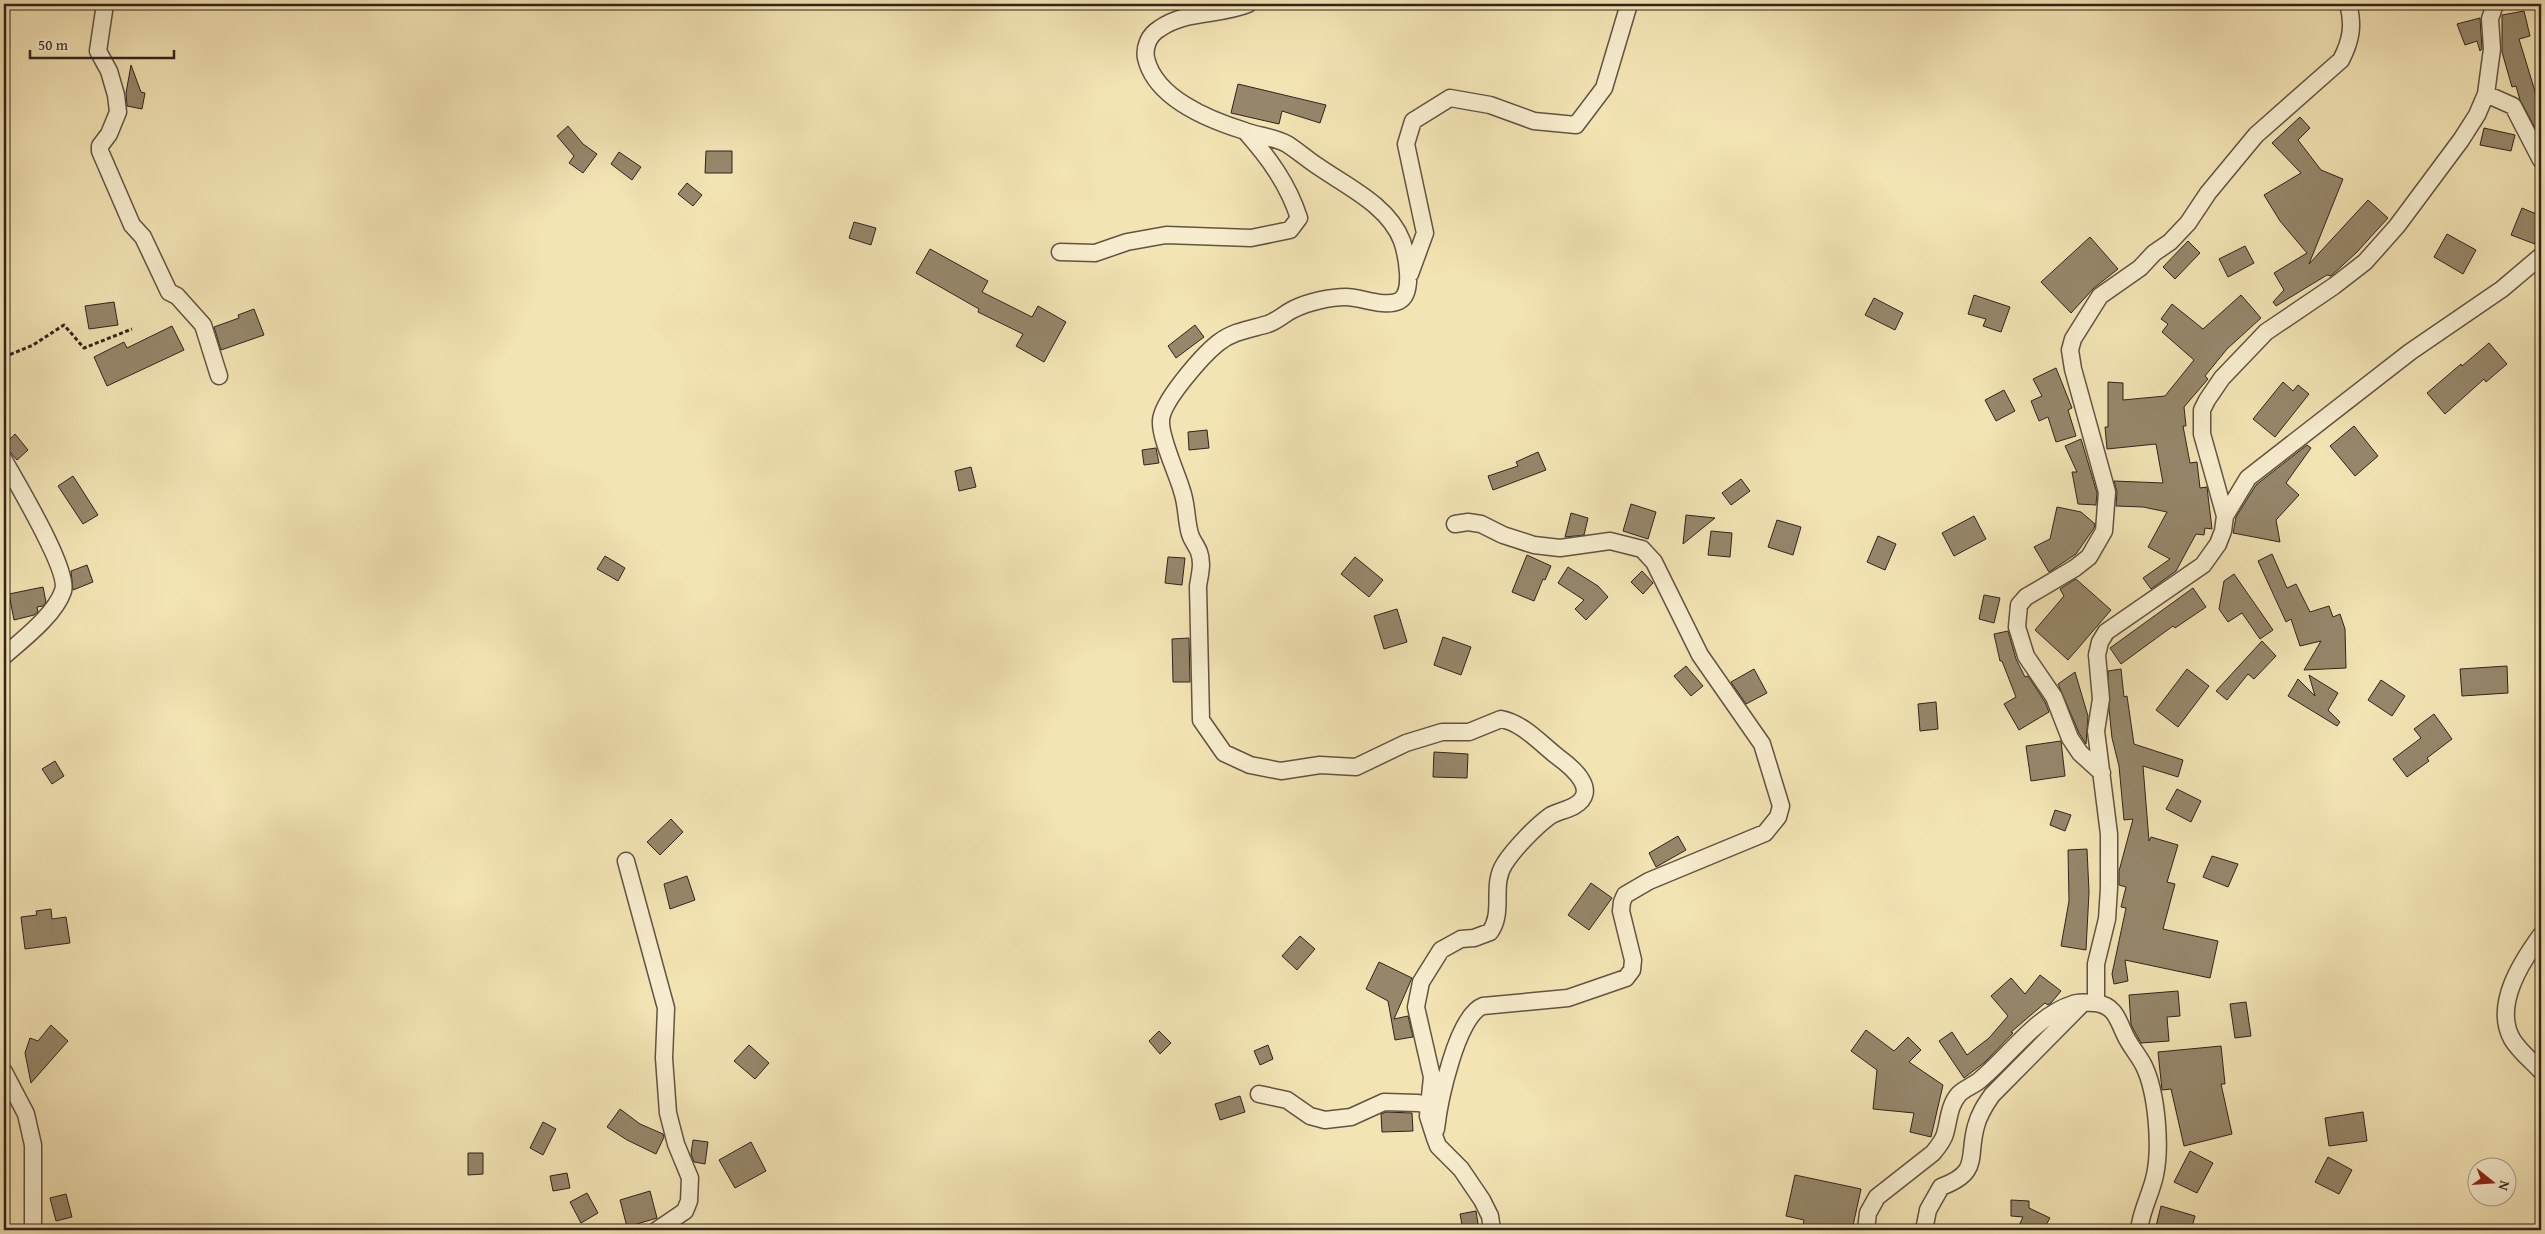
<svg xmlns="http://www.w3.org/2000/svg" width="2545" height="1234" font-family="'Gentium Book Plus',serif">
<rect width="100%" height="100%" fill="#f3e4b4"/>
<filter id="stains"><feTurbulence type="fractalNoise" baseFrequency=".004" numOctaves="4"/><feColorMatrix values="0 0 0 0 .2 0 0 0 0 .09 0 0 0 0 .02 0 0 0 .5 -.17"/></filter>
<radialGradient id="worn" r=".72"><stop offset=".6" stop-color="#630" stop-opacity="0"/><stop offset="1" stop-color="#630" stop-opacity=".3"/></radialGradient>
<path fill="#96876b" stroke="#31231c" d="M2524 11 2530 36 2519 39 2541 111V139L2520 100 2516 86 2512 87 2502 52V15Z
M2480 18 2482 49 2480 51 2477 41 2465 45 2457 24Z
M131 65 141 92 145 93 142 109 127 106 126 93Z
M1238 84 1326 105 1320 123 1282 111 1279 124 1231 113Z
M2300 117 2310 128 2298 140 2321 170 2343 179 2309 264 2368 200 2388 218 2357 252 2331 276 2327 275 2276 306 2273 302 2284 290 2274 273 2307 253 2280 221 2264 195 2301 173 2272 143Z
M568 126 583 144 597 154 583 173 569 163 574 156 557 136Z
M2484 128 2515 135 2511 151 2480 145Z
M706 151H732V173H705Z
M619 152 641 167 632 180 611 164Z
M687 183 702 195 693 206 678 194Z
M2522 208 2541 216V227L2535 244 2511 235Z
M854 222 876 228 871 245 849 238Z
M2447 234 2476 250 2463 274 2434 257Z
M2090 237 2118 269 2094 288 2071 313 2041 282Z
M2188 241 2200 253 2175 279 2163 267Z
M2245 246 2254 263 2228 277 2219 259Z
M930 249 988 281 982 292 1032 317 1038 306 1066 322 1044 362 1016 346 1023 334 978 312 979 309 916 273Z
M1974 295 2010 307 2001 332 1983 326 1986 319 1968 314Z
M2241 295 2261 318 2227 349 2205 376 2208 379 2184 407 2186 426H2183L2190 463 2197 462 2200 488 2207 487 2212 529 2205 528 2204 535 2196 534 2176 571 2151 589 2143 578 2170 559 2148 547 2167 512 2143 507 2116 506 2117 492 2114 481 2163 483 2156 444 2107 449 2105 427H2108V382L2123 383V400L2165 396 2194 360 2162 332 2168 324 2161 319 2172 304 2203 329Z
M1874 298 1903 313 1895 330 1865 315Z
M114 302 118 325 89 329 85 306Z
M254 309 264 335 221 350 214 327 239 318 238 315Z
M1195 325 1204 337 1176 358 1168 346Z
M172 326 184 350 107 386 94 357 124 342 127 348Z
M2489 343 2507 364 2486 382 2484 379 2445 414 2427 393 2461 364 2462 366Z
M2056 368 2072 408 2068 410 2076 436 2056 442 2048 417 2039 421 2031 401 2042 396 2033 379Z
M2283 382 2293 391 2298 385 2309 394 2275 437 2253 419Z
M2004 390 2015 411 1996 421 1985 400Z
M2354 426 2378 456 2355 476 2330 446Z
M1207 430 1209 448 1189 450 1188 432Z
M15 434 28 450 17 460 4 445Z
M2081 439 2097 493 2096 505 2078 504 2072 472H2077L2065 446Z
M2307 445 2311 448 2286 483 2299 495 2276 520 2280 542 2233 533 2236 517 2256 485Z
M1156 448 1159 463 1144 465 1142 450Z
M1538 452 1546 470 1493 490 1488 476 1518 466 1516 462Z
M971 467 976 487 959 491 955 471Z
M73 476 98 515 83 524 58 486Z
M1741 479 1750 491 1731 505 1722 493Z
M1631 504 1656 512 1648 539 1623 531Z
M2057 507 2081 512 2095 524 2094 528 2076 554 2049 572 2034 547 2050 539Z
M1571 513 1588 518 1584 535 1565 537Z
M1686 515 1715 518 1683 544Z
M1974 516 1986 539 1954 556 1942 533Z
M1777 520 1801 527 1793 555 1768 547Z
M1711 531 1732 533 1730 557 1708 555Z
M1878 536 1896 544 1885 570 1867 562Z
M2272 554 2287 588 2296 584 2310 612 2329 606 2333 617 2340 614 2345 629 2346 668 2304 670 2321 641 2300 646 2291 619 2286 622 2258 561Z
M1527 555 1551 566 1545 580 1543 579 1534 601 1512 592Z
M605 556 625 568 618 581 597 569Z
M1168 557 1185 558 1182 585 1165 583Z
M1355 557 1383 580 1369 597 1341 574Z
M87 565 93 582 73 590 71 571Z
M1568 567 1598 586 1608 597 1586 620 1575 609 1584 600 1558 583Z
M1642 571 1653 583 1643 594 1631 582Z
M2234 574 2273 630 2260 639 2242 613 2228 622 2219 609 2224 581Z
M2076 579 2111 610 2068 660 2035 630 2064 596 2060 589Z
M43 587 46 602 43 606 37 607 38 612 34 615 14 620 9 594Z
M2193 588 2206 607 2175 628 2173 626 2121 664 2110 648Z
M1984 595 2000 598 1994 623 1979 619Z
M1397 609 1407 642 1384 649 1374 616Z
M2008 631 2016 659 2025 677 2028 676 2045 702 2049 712 2019 730 2004 704 2016 697 2002 661H2000L1994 634Z
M1443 637 1471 647 1461 675 1434 665Z
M1189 638 1190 682H1173L1172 639Z
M2262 641 2276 656 2254 679 2248 674 2227 700 2216 691Z
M1686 666 1703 686 1691 696 1674 676Z
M2507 666 2508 693 2462 696 2460 669Z
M1754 669 1767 693 1746 704 1731 682Z
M2121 669 2124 697 2127 696 2134 744 2183 760 2178 777 2143 766 2149 841 2151 837 2178 845 2167 882 2175 884 2163 929 2218 941 2210 978 2125 960 2128 981 2114 984 2112 974 2126 908 2121 907 2126 887 2119 885V871L2133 819 2124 820 2119 766 2112 738 2109 709 2108 671Z
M2187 669 2209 686 2178 727 2156 710Z
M2075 672 2088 716 2086 744 2079 733 2058 684Z
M2309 675 2338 693 2328 710 2340 722 2337 726 2288 696 2298 679 2315 696Z
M2381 680 2405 696 2392 716 2368 700Z
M1936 702 1938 729 1920 731 1918 704Z
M2434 714 2452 739 2427 758 2429 761 2407 777 2393 759 2421 738 2414 729Z
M2061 741 2065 776 2031 781 2026 746Z
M1434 752 1468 754 1467 778 1433 777Z
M55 761 64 776 52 784 42 769Z
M2177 789 2201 801 2191 822 2166 809Z
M2055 810 2071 815 2065 831 2050 825Z
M671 819 683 832 660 855 647 842Z
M1678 836 1686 850 1656 867 1649 853Z
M2087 849 2089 892 2086 950 2061 946 2069 901 2068 850Z
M2212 856 2238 864 2228 887 2203 877Z
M687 876 695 900 670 909 664 884Z
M1591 883 1612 898 1589 930 1568 915Z
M51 909 52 919 66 917 70 943 25 949 21 917 37 915 36 911Z
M1300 936 1315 949 1297 970 1282 956Z
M1379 962 1412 978 1394 1019 1408 1016 1413 1037 1395 1040 1388 1001 1366 989Z
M2040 975 2061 991 2051 1003 2048 1005 2045 1003 2011 1032 2013 1033 1985 1062 1964 1078 1939 1041 1952 1032 1967 1055 1989 1038 2008 1016 1991 996 2011 978 2025 994Z
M2178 991 2180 1016 2167 1017 2169 1041 2141 1043 2131 1025 2129 995Z
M2246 1002 2251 1036 2235 1038 2230 1004Z
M51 1025 68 1041 31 1083 25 1053 30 1038 38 1041Z
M1866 1030 1894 1051 1908 1037 1921 1050 1909 1062 1943 1085 1931 1137 1910 1132 1914 1113 1873 1109 1877 1070 1851 1051Z
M1159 1031 1171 1043 1160 1054 1149 1041Z
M749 1045 769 1063 755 1079 734 1061Z
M1268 1045 1273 1059 1260 1065 1254 1051Z
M2221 1046 2225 1084H2221L2232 1134 2184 1146 2171 1089 2162 1090 2158 1052Z
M1240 1096 1245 1112 1220 1120 1215 1104Z
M620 1109 640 1124 663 1134 664 1137 656 1154 627 1140 607 1127Z
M1386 1112 1412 1113 1413 1131 1382 1132 1381 1114Z
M2363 1112 2367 1141 2329 1146 2325 1118Z
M543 1122 556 1129 543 1155 530 1148Z
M693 1140 708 1142 705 1164 694 1162 691 1154Z
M751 1142 766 1171 735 1188 719 1160Z
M2190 1151 2213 1163 2197 1193 2174 1182Z
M468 1153H483V1174L468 1175Z
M2328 1157 2352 1170 2339 1194 2315 1182Z
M567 1173 570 1188 553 1191 550 1176Z
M1795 1175 1861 1189 1852 1230H1802L1804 1220 1786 1216Z
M650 1191 657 1218 627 1227 620 1200Z
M587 1193 598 1213 581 1223 570 1202Z
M66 1194 72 1217 56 1221 50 1198Z
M2011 1200 2029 1201V1208L2050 1218 2043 1230H2017L2023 1217 2011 1216Z
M2161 1206 2195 1216 2191 1230H2155Z
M1476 1211 1479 1230H1463L1460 1214Z"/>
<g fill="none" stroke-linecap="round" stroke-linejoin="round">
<defs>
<path id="street" d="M105 4 98 51 109 71 116 95 118 112 109 134 100 146V151L132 225 143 237 169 292 177 296 203 325 219 376
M1248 4C1220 16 1185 10 1159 29 1149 35 1144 47 1146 58 1155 98 1209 120 1245 131 1258 136 1274 137 1287 144 1298 151 1308 160 1319 167 1348 187 1389 206 1402 241 1406 253 1415 293 1399 301 1384 308 1361 297 1346 297 1330 297 1308 302 1294 309 1285 313 1277 321 1268 324 1251 329 1233 331 1218 343 1203 355 1161 402 1161 421 1160 438 1177 473 1182 491 1187 505 1186 521 1190 534 1192 541 1197 546 1199 552 1203 563 1200 574 1198 586L1201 720 1224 753 1250 765 1281 771 1320 765 1356 767 1406 743 1442 732H1469L1501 719C1523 723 1541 744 1558 757 1573 768 1600 791 1574 806 1567 810 1556 812 1550 816 1536 826 1514 849 1505 863 1490 885 1505 911 1490 932L1474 938 1461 939 1441 950 1421 982 1416 1007 1432 1077 1428 1116 1435 1138 1438 1146 1461 1169 1482 1200 1490 1216 1492 1230
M2486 94 2513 106 2541 160
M1060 252 1095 253 1127 242 1166 235 1251 238 1290 230 1299 218C1288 184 1269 158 1245 131
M1410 274 1425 233 1406 144 1413 121 1450 98 1490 105 1534 121 1576 125 1604 88 1629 4
M4 460C16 482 70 571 63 591 55 615 22 640 4 656
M2225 516 2248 478 2410 352 2502 289 2541 256
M2102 773 2080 753 2070 738 2054 697 2026 656 2017 627 2019 605 2026 597 2075 568 2089 557 2104 531 2107 492 2073 369 2070 350 2073 339 2100 296 2140 268 2154 253 2170 242 2188 223 2208 193 2256 135 2341 60C2351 41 2354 25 2348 4
M626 861 666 1008 664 1058 668 1113 676 1144 690 1178 689 1201 685 1211 657 1230
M2541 935C2522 961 2493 1005 2512 1039 2519 1051 2532 1061 2541 1071
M2096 1003C2116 1006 2118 1021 2126 1037 2131 1047 2139 1056 2144 1066 2157 1093 2161 1147 2155 1175 2151 1194 2141 1211 2139 1230
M4 1072 26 1114 33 1145V1230
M1259 1094 1287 1100 1310 1116 1325 1120 1351 1117 1384 1102 1418 1103 1428 1105
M1436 1129C1439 1102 1457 1015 1483 1006L1568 998 1626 978 1632 970 1633 960 1621 911 1622 902 1625 895 1649 881 1765 833 1778 817 1781 806 1762 744 1700 655 1654 562 1642 549 1610 541 1560 548 1534 545 1503 535 1481 524 1468 522 1455 524
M1866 1230 1868 1213 1877 1197 1933 1153C1938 1147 1943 1141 1945 1134 1949 1120 1949 1105 1959 1094 1965 1088 1975 1085 1981 1079 2009 1056 2037 1015 2073 1004 2079 1001 2089 1003 2096 1003V964L2107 919 2109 888V834L2096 731 2101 699 2097 655 2100 642 2106 632 2203 565 2218 544 2223 531 2225 516 2202 434V410L2207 400 2222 378 2266 332 2334 286 2365 262 2397 226 2461 140 2477 115 2486 94 2492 49 2490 19 2495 4
M1924 1230 1928 1210 1941 1187C1981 1172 1967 1158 1976 1126 1979 1114 1985 1105 1992 1095L2080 1006"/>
</defs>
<use href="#street" stroke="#625342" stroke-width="19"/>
<path stroke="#31231c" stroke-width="3" stroke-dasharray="4 2.5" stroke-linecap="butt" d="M4 357 33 345 64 325 84 348 132 329"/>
<use href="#street" stroke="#f7edce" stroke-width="16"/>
</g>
<rect width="2545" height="1234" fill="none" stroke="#f3e4b4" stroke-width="20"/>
<rect x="5" y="5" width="2535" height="1224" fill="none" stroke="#31231c" stroke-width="2.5"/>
<rect x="10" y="10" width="2525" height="1214" fill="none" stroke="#31231c"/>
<g transform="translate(2492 1182) rotate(107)"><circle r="24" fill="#f7edce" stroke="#a89c87"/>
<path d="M0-4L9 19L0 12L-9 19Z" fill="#8f2418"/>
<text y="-8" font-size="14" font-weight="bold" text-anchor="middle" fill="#31231c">N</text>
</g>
<path d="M30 50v8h144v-8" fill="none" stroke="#31231c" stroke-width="2.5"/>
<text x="38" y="50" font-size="15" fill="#31231c" stroke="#f7edce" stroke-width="4" paint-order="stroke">50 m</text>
<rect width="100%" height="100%" filter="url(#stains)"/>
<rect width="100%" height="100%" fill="url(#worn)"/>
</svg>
